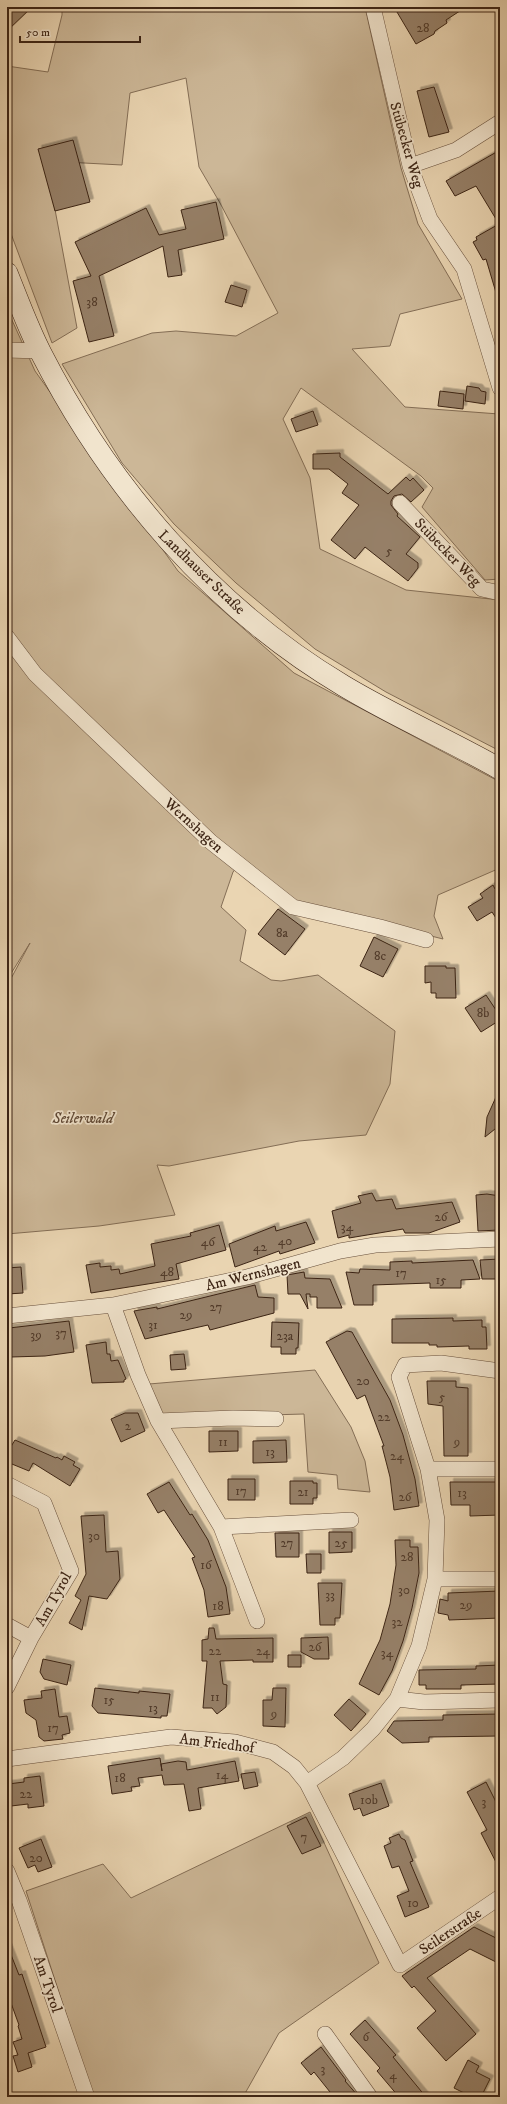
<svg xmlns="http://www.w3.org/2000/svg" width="507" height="2104" font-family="'IM FELL DW Pica',serif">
<defs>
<filter id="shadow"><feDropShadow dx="3.5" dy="-3.5" stdDeviation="0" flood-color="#0004"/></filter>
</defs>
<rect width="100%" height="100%" fill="#ead5b2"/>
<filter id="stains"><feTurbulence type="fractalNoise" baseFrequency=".005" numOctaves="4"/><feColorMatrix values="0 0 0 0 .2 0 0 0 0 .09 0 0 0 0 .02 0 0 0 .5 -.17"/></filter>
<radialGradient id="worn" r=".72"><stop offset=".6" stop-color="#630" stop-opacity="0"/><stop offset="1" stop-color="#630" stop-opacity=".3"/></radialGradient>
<path fill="#ccb797" stroke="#846e56" d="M62 7H365L401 168 418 224 462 299 400 314 390 346 352 349 405 407 499 414 500 579 485 580 422 507 433 488 421 476 301 388 283 419 310 478 320 549 406 590 500 600V751L386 692 315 649 236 583 174 524 122 463 62 364 152 333 176 331 236 336 278 313 220 203 199 167 186 78 130 93 122 165 46 161 77 328 52 343 7 223V66L48 72 62 15Z
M7 309 35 371 178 571 294 673 500 782V868L438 895 434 916 443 939 293 901 243 860 233 872 221 907 246 930 240 961 271 980 281 981 318 975 395 1031 390 1084 366 1135 299 1141 169 1166 157 1165 175 1215 99 1226 7 1234V986L30 943 7 980Z
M315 1370 351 1427 365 1461 370 1492 338 1489 337 1475 308 1472 304 1414 163 1418 149 1384Z
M310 1812 379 1963 279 2033 243 2097H93L26 1891 103 1864 131 1898Z"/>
<path fill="#968067" stroke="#3c2415" filter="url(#shadow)" d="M7 7H32L7 31Z
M394 7H466L446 20 447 23 435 31 434 34 416 44Z
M434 87 449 132 429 137 417 91Z
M73 140 90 202 55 211 38 149Z
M500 150V295L497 296 486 259 483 260 473 242 477 240 476 237 499 224 476 186 455 196 446 181Z
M216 202 224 239 178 250 182 275 168 277 163 246 99 276 114 336 89 342 73 281 91 276 75 242 146 208 159 235 186 229 181 210Z
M231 285 247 290 242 307 225 302Z
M467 386 479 388 481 391 486 392 485 404 465 401Z
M440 391 464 394 463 409 438 406Z
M313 411 318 425 296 432 291 419Z
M340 453V457L388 494 406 477 410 481 413 478 424 490 411 502 402 494 394 496 391 501V505L398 514 397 516 420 537 406 554 418 563V568L408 581 365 547 355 559 331 540 359 505 342 493 348 484 329 469H313V454Z
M493 885 495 889 500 885V924L492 912 477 921 468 907 483 898 480 894Z
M278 909 305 929 285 955 258 934Z
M374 937 398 949 383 977 360 966Z
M425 966H446V968H455L456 998H436V993H431V982L425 983Z
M486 995 500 1016V1020L481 1032 465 1008Z
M500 1088V1125L485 1137 487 1117Z
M372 1193 376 1201 392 1199 396 1209 452 1202 460 1222 429 1233H405L403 1229 349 1238V1235L338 1238 332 1211 361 1203 358 1196Z
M487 1194 500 1196V1230L478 1231 476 1195Z
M306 1222 315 1243 280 1254 279 1251 235 1267 229 1244 275 1226 276 1231Z
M219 1225 226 1250 176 1264 179 1279 91 1293 86 1265 100 1263V1267L111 1266V1270L119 1269 120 1274 155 1266 151 1244 191 1236 190 1233Z
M500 1259V1279H482L480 1260Z
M473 1260 480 1279 461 1280V1288H430V1283L373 1285V1305H354L346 1272 359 1273 360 1269 390 1270V1262L412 1261V1263Z
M21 1267 23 1293 7 1294V1268Z
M304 1272 305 1278 330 1279 342 1308H317V1297H310V1294H306L308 1309 300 1294H288L287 1275Z
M255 1285 258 1297 274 1298V1313L210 1330 208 1325 145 1339 134 1311 157 1307V1309Z
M453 1318V1321L482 1320V1327H486L487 1349H469V1346L437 1347V1345H429V1343H392V1319Z
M69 1321 74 1352 45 1356 11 1357 9 1328Z
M272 1322 299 1323 298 1348H296V1354H281V1347H271Z
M347 1331 352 1332 390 1400 403 1435 415 1479 419 1506 394 1510 390 1477 382 1446H384L365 1395 357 1399 326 1342Z
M106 1342 107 1354H110L111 1361 118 1360 126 1379 124 1380V1382L92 1383 86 1345Z
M184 1354 186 1369 171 1370 170 1355Z
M427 1381H456V1387L468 1388V1456H444L443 1406 428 1404Z
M125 1413H138L145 1431 121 1442 111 1419Z
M209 1431H238V1451L209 1452Z
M15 1440 56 1458 57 1457 62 1460 64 1456 75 1462 73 1465 80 1469 70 1486 33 1463 29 1471 7 1462V1453Z
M286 1440 287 1462 253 1463V1441Z
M228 1479H255V1500H228Z
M290 1481H313V1483H317V1498H313V1504H290Z
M169 1482 190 1515 192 1514 208 1540 226 1587 230 1614 208 1617 204 1590 192 1558 195 1557 164 1510 158 1513 147 1494Z
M450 1482H500V1515L470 1516V1505H451Z
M104 1515 106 1552 118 1551 120 1579 107 1599 89 1596 82 1630 69 1623 81 1600 75 1596 86 1574 81 1516Z
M329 1532H352V1552L329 1553Z
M275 1533H299V1557H276Z
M395 1540H410V1547H418L419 1573 412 1608 403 1641 392 1671 379 1695 359 1684 380 1640 390 1604 396 1565Z
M306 1554H321V1573H307Z
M318 1583H342L340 1618H335V1625H320Z
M500 1591V1618L449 1620 448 1615 438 1613 440 1599 448 1601V1593Z
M209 1628H214L216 1639 273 1638V1662H253V1660L220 1661 223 1684 227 1685 226 1707 217 1714 212 1708H203L207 1661H202V1640L208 1639Z
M328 1637 329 1659H314L301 1652V1638Z
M288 1655H301V1667H288Z
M43 1659 71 1665 67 1685 44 1679 40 1672Z
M500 1665V1684L461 1685V1689H426V1685H419V1670L476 1669V1666Z
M95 1688 139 1693V1691L170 1694 167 1716H161V1718L98 1713 92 1706Z
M273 1688H286L285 1727 263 1726V1700H272Z
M55 1689 59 1717 67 1716 70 1733 62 1735 63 1739 44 1741 39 1737 36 1720 26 1713 24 1700 42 1698 41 1691Z
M349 1699 366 1714 351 1731 334 1715Z
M500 1714V1736L429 1737V1742L402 1743 387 1731 394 1721 443 1720V1715Z
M160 1758 162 1771 161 1764 178 1761 186 1762 187 1770 235 1761 239 1781 198 1788 201 1809 189 1811 184 1784 164 1785 162 1775 138 1778 140 1786 131 1787 132 1791 112 1794 108 1766Z
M255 1772 258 1786 244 1789 241 1774Z
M40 1776 44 1806 28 1808V1804L11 1806 8 1784 24 1782V1778Z
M486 1782 500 1810V1870L481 1833 487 1830 467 1792Z
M381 1783 389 1806 363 1816 360 1808 354 1810 349 1794Z
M306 1817 321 1846 302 1854 287 1826Z
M399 1834 401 1838 405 1840 413 1861 410 1862 429 1907 405 1917 397 1896 409 1891 399 1866 392 1868 384 1846 391 1843 389 1838Z
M41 1839 52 1867 38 1872 35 1865 28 1868 19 1848Z
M474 1927 500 1940V1964L470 1949 427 1978 476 2034 446 2061 417 2028 436 2011 414 1986 412 1988 402 1976Z
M8 1947 19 1975 22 1974 46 2047 28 2053 32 2067 18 2072 13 2056 18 2055 13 2042 22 2039 18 2026 19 2025 7 1992Z
M365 2020 396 2055 393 2057 426 2097H399L377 2071 380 2068 350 2034Z
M321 2047 346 2080 345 2081 359 2097H334L314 2072 311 2075 301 2063Z
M468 2060 479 2066 476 2072 490 2079 481 2097H472L454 2088Z"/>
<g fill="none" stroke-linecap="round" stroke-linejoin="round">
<defs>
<path id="street" d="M373 7 410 166 430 219 464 269 500 388
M410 166 456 150 500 122
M7 350 40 351
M400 503 482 589 500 593
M7 637 35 674 211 842 293 907 380 927 426 940
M113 1305 138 1375 158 1421 221 1527 257 1621
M7 1316 113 1305 247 1277 340 1251 375 1245 500 1239
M158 1421 233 1418 276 1419
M428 1469H500
M7 1484 44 1503 71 1571 31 1638 7 1687
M221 1527 351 1520
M435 1579H500
M7 1625 31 1638
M397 1699 424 1702 500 1700
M7 1759 171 1737 235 1742 273 1752 294 1767 307 1783 400 1965 500 1897
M307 1783 343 1758 373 1729 397 1699 419 1646 435 1579 437 1520 428 1469 399 1377 405 1365 441 1363 500 1371
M7 1871 19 1900 87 2097
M325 2034 370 2097"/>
<path id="secondary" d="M7 273C18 300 28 328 41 353 110 488 213 608 344 686 394 716 449 740 500 769"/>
</defs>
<use href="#street" stroke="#68503c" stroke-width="16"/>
<use href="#secondary" stroke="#3c2415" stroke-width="22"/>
<use href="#street" stroke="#f1e4cd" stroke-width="15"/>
<use href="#secondary" stroke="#f1e4cd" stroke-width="21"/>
</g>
<g text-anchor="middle" stroke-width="3.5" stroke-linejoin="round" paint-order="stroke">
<g font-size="13" fill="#523b2a">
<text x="423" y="32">28</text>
<text x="92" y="306">38</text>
<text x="389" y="555">5</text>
<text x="282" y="937">8a</text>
<text x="380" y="960">8c</text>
<text x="483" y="1017">8b</text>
<text x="441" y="1221">26</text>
<text x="347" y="1231">34</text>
<text x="285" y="1245">40</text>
<text x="208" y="1246">46</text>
<text x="260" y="1251">42</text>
<text x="167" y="1276">48</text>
<text x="401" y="1277">17</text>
<text x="441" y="1284">15</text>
<text x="216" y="1311">27</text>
<text x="186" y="1319">29</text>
<text x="153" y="1329">31</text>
<text x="61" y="1337">37</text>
<text x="36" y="1339">39</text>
<text x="285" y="1340">23a</text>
<text x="363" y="1385">20</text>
<text x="442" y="1401">5</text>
<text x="384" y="1421">22</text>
<text x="128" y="1430">2</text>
<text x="223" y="1446">11</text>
<text x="457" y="1446">9</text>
<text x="270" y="1456">13</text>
<text x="397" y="1460">24</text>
<text x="241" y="1495">17</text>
<text x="303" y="1496">21</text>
<text x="462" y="1497">13</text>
<text x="405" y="1501">26</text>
<text x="94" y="1540">30</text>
<text x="287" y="1547">27</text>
<text x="341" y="1547">25</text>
<text x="407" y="1561">28</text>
<text x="206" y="1569">16</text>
<text x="404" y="1594">30</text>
<text x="330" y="1599">33</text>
<text x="466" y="1609">29</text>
<text x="218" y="1610">18</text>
<text x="397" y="1626">32</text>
<text x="315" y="1651">26</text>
<text x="215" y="1655">22</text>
<text x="263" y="1655">24</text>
<text x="387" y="1657">34</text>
<text x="215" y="1701">11</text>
<text x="109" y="1704">15</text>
<text x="153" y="1712">13</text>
<text x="274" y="1718">9</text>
<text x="53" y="1732">17</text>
<text x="222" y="1779">14</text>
<text x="120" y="1782">18</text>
<text x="26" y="1798">22</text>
<text x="369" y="1804">10b</text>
<text x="484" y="1806">3</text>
<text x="304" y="1841">7</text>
<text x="36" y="1862">20</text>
<text x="413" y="1907">10</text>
<text x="366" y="2041">6</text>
<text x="323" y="2073">3</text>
<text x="393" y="2079">4</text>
</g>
<g font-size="15" fill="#3c2415" stroke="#f1e4cd">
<text transform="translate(407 145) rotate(74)" y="5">Stübecker Weg</text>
<text transform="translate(448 552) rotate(46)" y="5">Stübecker Weg</text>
<text transform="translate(202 572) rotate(44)" y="5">Landhauser Straße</text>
<text transform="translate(194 825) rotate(42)" y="5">Wernshagen</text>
<text transform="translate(253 1274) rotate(-14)" y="5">Am Wernshagen</text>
<text transform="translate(53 1599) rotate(-61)" y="5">Am Tyrol</text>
<text transform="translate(217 1743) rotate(7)" y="5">Am Friedhof</text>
<text transform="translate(450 1931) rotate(-34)" y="5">Seilerstraße</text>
<text transform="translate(48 1984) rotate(71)" y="5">Am Tyrol</text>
</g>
<g font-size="15" font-style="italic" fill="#604936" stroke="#f1e4cd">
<text x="83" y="1123">Seilerwald</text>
</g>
</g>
<rect width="507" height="2104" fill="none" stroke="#ead5b2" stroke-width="24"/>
<rect x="8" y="8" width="491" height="2088" fill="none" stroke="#3c2415" stroke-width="2"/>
<rect x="12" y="12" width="483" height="2080" fill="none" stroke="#3c2415"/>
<path d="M20 36v6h120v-6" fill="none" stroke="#3c2415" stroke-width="2"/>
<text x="26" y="36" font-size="12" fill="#3c2415" stroke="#f1e4cd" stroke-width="3" paint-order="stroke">50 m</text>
<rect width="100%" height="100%" filter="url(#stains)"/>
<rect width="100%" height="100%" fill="url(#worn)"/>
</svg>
